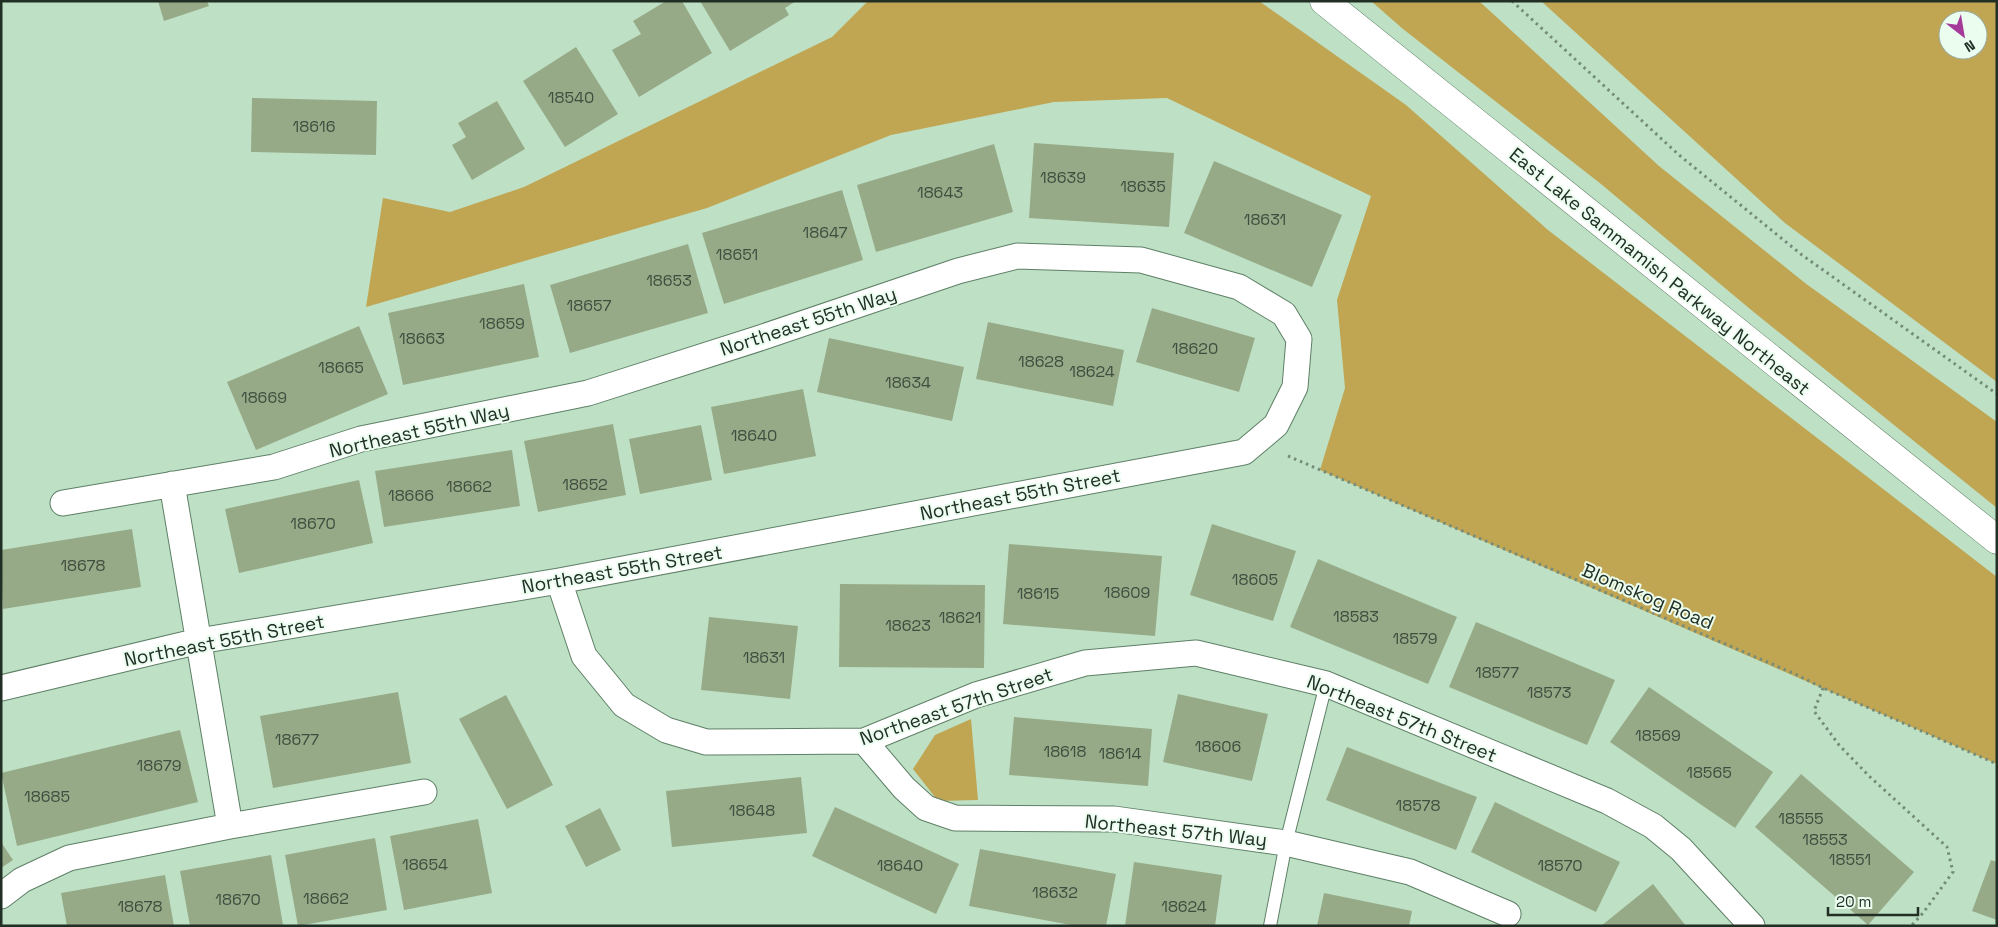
<svg xmlns="http://www.w3.org/2000/svg" width="1998" height="927" font-family="'Space Grotesk',sans-serif">
<rect width="100%" height="100%" fill="#bee1c5"/>
<path fill="#c0a553" fill-rule="evenodd" d="M868 1H1259L1406 105 1548 230 1997 577V764L1320 470 1345 388 1337 300 1371 196 1167 98 1054 102 891 135 707 208 366 307 383 198 450 212 524 187 832 37Z
M1371 1H1479L1659 166 1805 283 1997 422V508L1750 309 1601 184 1403 29Z
M1541 1H1997V382L1785 223ZM1948 20H1978V50H1948Z
M971 719 978 800 938 801 913 769 935 735Z"/>
<path fill="#97aa88" d="M158 1H207L209 6 164 21Z
M666 1H682L712 53 639 97 612 50 641 34 633 21Z
M700 1H796L785 8 789 15 730 51Z
M576 47 618 114 565 147 523 81Z
M252 98 377 101 376 155 251 152Z
M497 101 525 149 472 180 452 145 466 137 458 123Z
M1034 143 1174 153 1169 227 1029 218Z
M994 144 1013 212 876 252 857 185Z
M1214 161 1342 215 1312 287 1184 233Z
M842 190 863 260 724 304 702 233Z
M688 244 708 313 570 353 550 285Z
M524 284 539 357 403 385 388 313Z
M1152 308 1255 338 1239 392 1136 362Z
M988 322 1124 350 1113 406 976 379Z
M359 326 388 394 256 450 227 382Z
M829 338 964 367 952 421 817 392Z
M803 389 816 456 724 474 711 407Z
M613 424 626 495 538 512 524 441Z
M701 425 712 480 640 494 629 439Z
M512 450 520 506 384 527 375 471Z
M359 480 373 543 239 573 225 509Z
M1212 524 1296 551 1273 621 1190 595Z
M132 529 141 587 3 609 1 550Z
M1009 544 1162 556 1155 636 1003 624Z
M1318 559 1457 617 1428 684 1290 627Z
M840 584 985 585 984 668 839 667Z
M709 617 798 626 790 699 701 690Z
M1476 622 1615 680 1587 745 1449 687Z
M1649 687 1773 772 1735 828 1610 742Z
M398 692 411 763 273 788 260 716Z
M1178 694 1268 714 1252 781 1163 762Z
M506 695 553 785 507 809 459 719Z
M1014 717 1152 729 1148 786 1009 775Z
M180 730 198 802 17 846 1 773Z
M1347 747 1477 797 1456 850 1326 800Z
M1801 774 1914 872 1868 925 1755 827Z
M801 777 807 833 672 847 666 791Z
M1495 802 1620 862 1596 912 1471 852Z
M835 807 959 864 936 914 812 856Z
M600 808 621 850 586 867 565 826Z
M478 819 492 893 404 910 390 836Z
M375 838 387 910 298 926 285 855Z
M1 842 13 860 1 868Z
M980 849 1116 874 1106 926H1076L969 906Z
M271 855 283 925 190 926 180 871Z
M1991 860 1997 862V920L1972 911Z
M1134 862 1222 875 1215 926H1125Z
M165 875 174 926H67L61 893Z
M1653 884 1686 926H1601Z
M1324 893 1412 911 1409 926H1317Z"/>
<g fill="none" stroke-linecap="round" stroke-linejoin="round">
<defs>
<path id="lane" d="M1270 926 1286 843 1326 684"/>
<path id="street" d="M172 484 230 826
M559 581 584 656 624 705 666 730 706 742 864 741 976 695 1085 663 1196 653 1326 684 1607 801 1653 826 1681 849 1752 926
M1 688 199 641 559 581 1244 452 1276 425 1295 387 1299 339 1284 314 1239 287 1141 260 1017 256 958 271 760 338 588 393 361 439 274 467 63 503
M864 741 904 788 926 808 955 818 1114 819 1286 843 1410 872 1508 914
M1 896 22 880 69 858 230 826 424 792"/>
<path id="secondary" d="M1324 1 1997 540"/>
</defs>
<use href="#lane" stroke="#5e7f66" stroke-width="14"/>
<use href="#street" stroke="#5e7f66" stroke-width="27"/>
<use href="#secondary" stroke="#5e7f66" stroke-width="29"/>
<path stroke="#748c79" stroke-width="3" stroke-dasharray="2.5 4" stroke-linecap="butt" d="M1512 1 1679 155 1802 255 1997 394
M1288 456 1795 674 1823 688 1997 764
M1823 688 1814 711 1839 745 1869 776 1947 847 1953 872 1923 913 1911 926"/>
<use href="#lane" stroke="#fff" stroke-width="12"/>
<use href="#street" stroke="#fff" stroke-width="25"/>
<use href="#secondary" stroke="#fff" stroke-width="28"/>
</g>
<g text-anchor="middle" stroke-width="4" stroke-linejoin="round" paint-order="stroke">
<g font-size="16" fill="#3f4e3e">
<text x="571" y="103">18540</text>
<text x="314" y="132">18616</text>
<text x="1063" y="183">18639</text>
<text x="1143" y="192">18635</text>
<text x="940" y="198">18643</text>
<text x="1265" y="225">18631</text>
<text x="825" y="238">18647</text>
<text x="737" y="260">18651</text>
<text x="669" y="286">18653</text>
<text x="589" y="311">18657</text>
<text x="502" y="329">18659</text>
<text x="422" y="344">18663</text>
<text x="1195" y="354">18620</text>
<text x="1041" y="367">18628</text>
<text x="341" y="373">18665</text>
<text x="1092" y="377">18624</text>
<text x="908" y="388">18634</text>
<text x="264" y="403">18669</text>
<text x="754" y="441">18640</text>
<text x="585" y="490">18652</text>
<text x="469" y="492">18662</text>
<text x="411" y="501">18666</text>
<text x="313" y="529">18670</text>
<text x="83" y="571">18678</text>
<text x="1255" y="585">18605</text>
<text x="1127" y="598">18609</text>
<text x="1038" y="599">18615</text>
<text x="1356" y="622">18583</text>
<text x="960" y="623">18621</text>
<text x="908" y="631">18623</text>
<text x="1415" y="644">18579</text>
<text x="764" y="663">18631</text>
<text x="1497" y="678">18577</text>
<text x="1549" y="698">18573</text>
<text x="1658" y="741">18569</text>
<text x="297" y="745">18677</text>
<text x="1218" y="752">18606</text>
<text x="1065" y="757">18618</text>
<text x="1120" y="759">18614</text>
<text x="159" y="771">18679</text>
<text x="1709" y="778">18565</text>
<text x="47" y="802">18685</text>
<text x="1418" y="811">18578</text>
<text x="752" y="816">18648</text>
<text x="1801" y="824">18555</text>
<text x="1825" y="845">18553</text>
<text x="1850" y="865">18551</text>
<text x="425" y="870">18654</text>
<text x="900" y="871">18640</text>
<text x="1560" y="871">18570</text>
<text x="1055" y="898">18632</text>
<text x="326" y="904">18662</text>
<text x="238" y="905">18670</text>
<text x="140" y="912">18678</text>
<text x="1184" y="912">18624</text>
</g>
<g font-size="19" fill="#222f25" stroke="#ebfdef">
<text transform="translate(1660 271) rotate(39)" y="7">East Lake Sammamish Parkway Northeast</text>
<text transform="translate(808 321) rotate(-18)" y="7">Northeast 55th Way</text>
<text transform="translate(419 430) rotate(-13)" y="7">Northeast 55th Way</text>
<text transform="translate(1020 494) rotate(-11)" y="7">Northeast 55th Street</text>
<text transform="translate(622 569) rotate(-10)" y="7">Northeast 55th Street</text>
<text transform="translate(1648 596) rotate(23)" y="7">Blomskog Road</text>
<text transform="translate(224 640) rotate(-11)" y="7">Northeast 55th Street</text>
<text transform="translate(956 706) rotate(-19)" y="7">Northeast 57th Street</text>
<text transform="translate(1402 718) rotate(22)" y="7">Northeast 57th Street</text>
<text transform="translate(1176 830) rotate(6)" y="7">Northeast 57th Way</text>
</g>
</g>
<rect width="1998" height="927" fill="none" stroke="#222f25" stroke-width="5"/>
<g transform="translate(1963 35) rotate(149)"><circle r="24" fill="#ebfdef" stroke="#9bab9e"/>
<path d="M0-4L9 19L0 12L-9 19Z" fill="#a53a9b"/>
<text y="-8" font-size="14" font-weight="bold" text-anchor="middle" fill="#222f25">N</text>
</g>
<path d="M1828 907v8h90v-8" fill="none" stroke="#222f25" stroke-width="2.5"/>
<text x="1836" y="907" font-size="15" fill="#222f25" stroke="#ebfdef" stroke-width="4" paint-order="stroke">20 m</text>
</svg>
